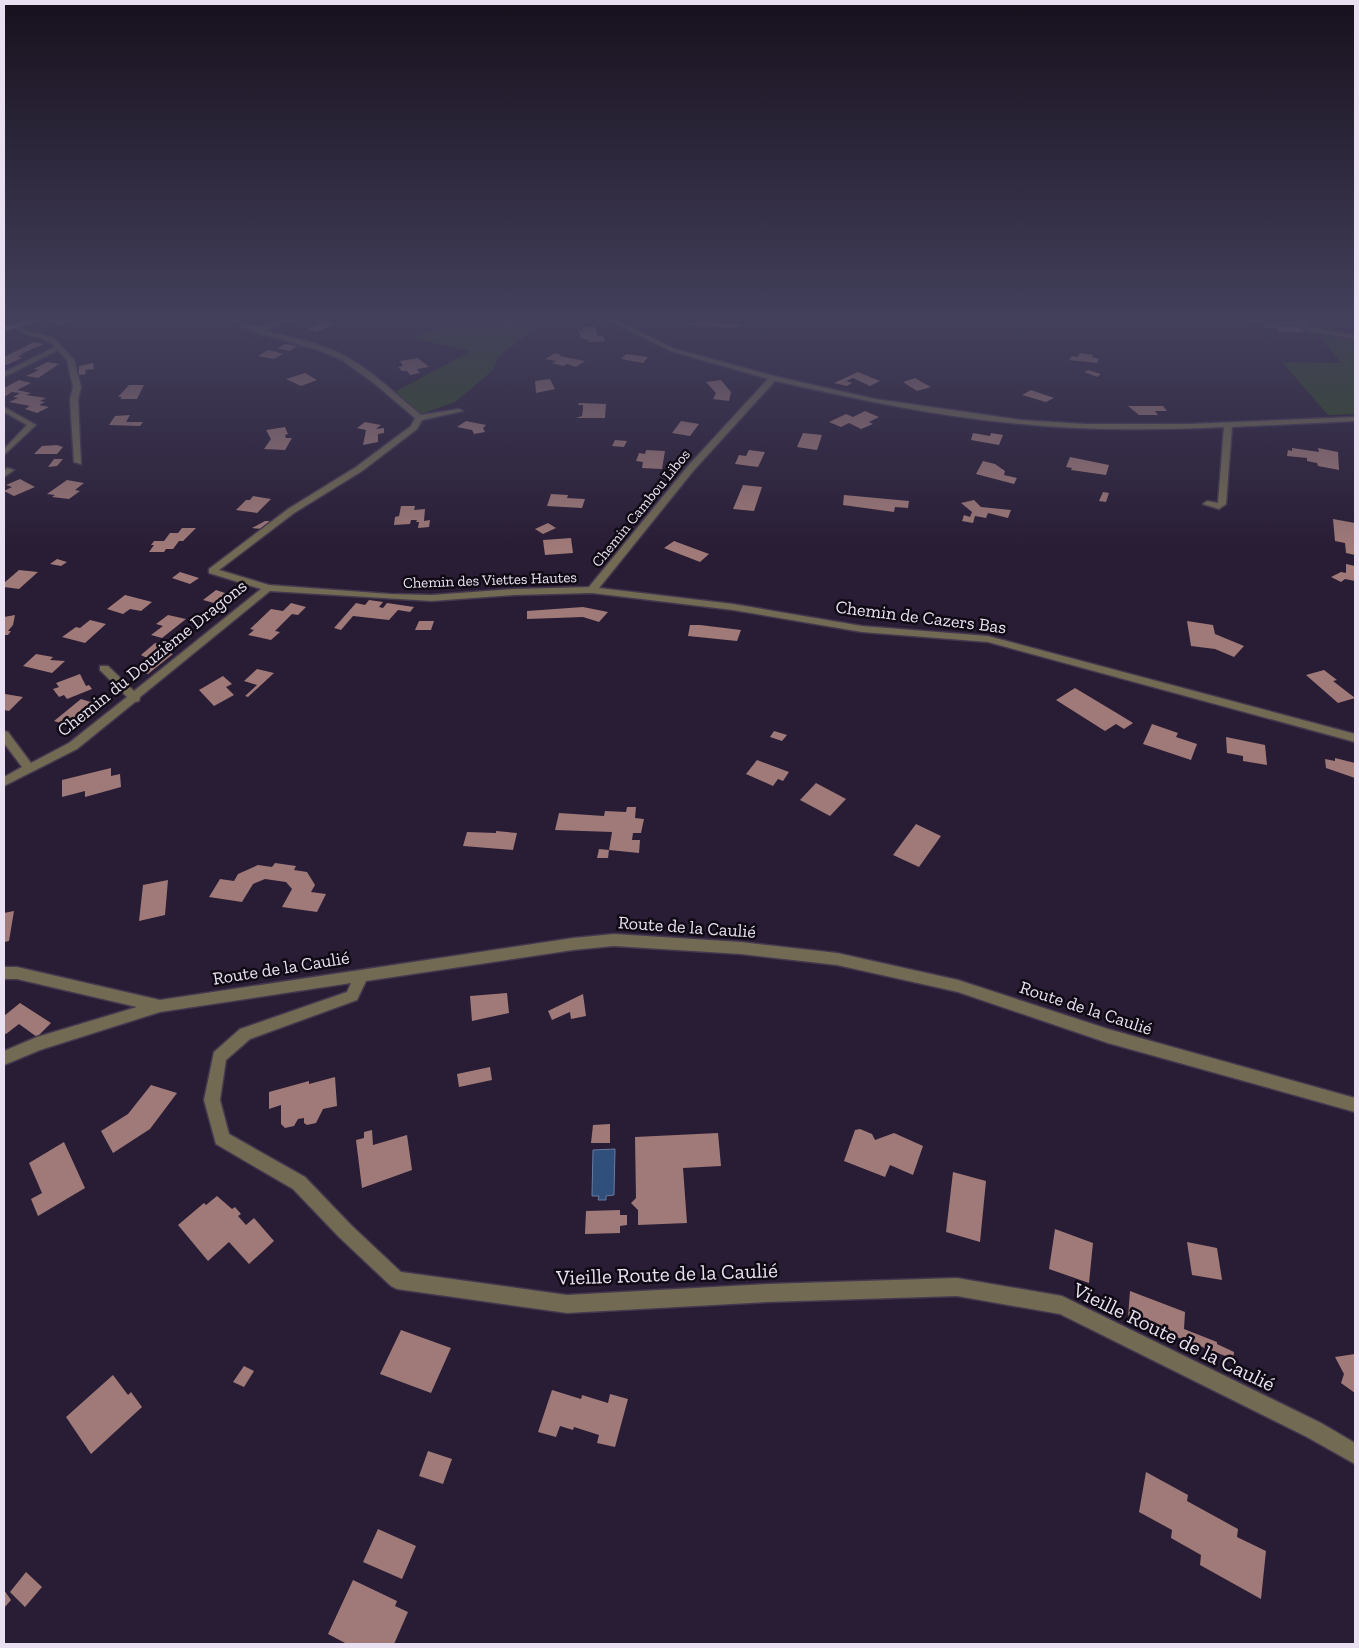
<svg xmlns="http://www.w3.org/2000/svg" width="1359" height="1648" font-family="'Zilla Slab',serif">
<rect width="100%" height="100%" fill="#291d35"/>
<path fill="#304c1d" d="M458 320H527L541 323 499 356 492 371 455 402 421 414 395 392 471 351 412 338Z
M1321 337 1355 339V414L1328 415 1282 362 1341 363Z"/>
<path fill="#304f7b" stroke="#687b9e" d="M615 1149 614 1195 606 1196V1200H598L599 1196H592L593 1150Z"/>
<path fill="#a07a78" d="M50 320H70L63 326 55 324 59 322Z
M325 320 335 323 317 332 308 329Z
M702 320 715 323 716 320H725L724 323 728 324H744L735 328 685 325 688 321 696 323Z
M1255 322 1299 326 1305 332H1279L1276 328H1266L1263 326H1267L1258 325Z
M595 326 597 335 604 337 605 341 589 342 588 339H581L579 331H583L582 328Z
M34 342 44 344 21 354H23L18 357 22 358 4 366V357Z
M285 344 298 346 289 351 277 348Z
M268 350 277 352 283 354 274 359 258 356Z
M555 353 561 355 560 356 585 361 576 367 567 364 563 366 552 363 556 361 545 359Z
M1080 353 1093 355 1092 357 1099 359 1097 363 1069 360 1072 356 1077 357Z
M626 354 648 357 643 363 621 359Z
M418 358 429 367 417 369 420 373 410 375 407 371H402L398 367 403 366 400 361Z
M47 362 59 364 38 378 26 376 39 370 34 369Z
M93 363 94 369 85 370 86 374 79 375V366Z
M1088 370 1101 374 1097 377 1084 372Z
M858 372 880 381 870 386 853 378 846 381 852 383 847 386 834 383Z
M305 373 317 380 301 386 286 379Z
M915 378 922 382 931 387 917 391 903 382Z
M550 379 555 389 536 393 535 381Z
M19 380 31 383 17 390 31 393 26 395 46 398 40 401 45 402 39 405 49 407 37 413 25 409 30 406 9 402 18 398 13 397 20 393 12 392 4 397V388Z
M721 380 731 392 729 401 713 399 716 393 706 382Z
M129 385H144L137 399H120L122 397H118Z
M1031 390 1054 398 1046 402 1022 395Z
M579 403 606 404 605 418H576L582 416 583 409V405H578Z
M1128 406H1163L1167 411H1155L1158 415H1139Z
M865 411 879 417 869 422 873 424 861 429 849 423 841 427 829 422 846 414 853 417Z
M130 415 126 422H143L140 426 109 425 115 416Z
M466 421 486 425 483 428 485 432 474 434 472 430 457 427Z
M681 421 699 424 690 436 672 433Z
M365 422 381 425 376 429 384 428V433L378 434V442L363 445 366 430 357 428Z
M285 427 288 434 285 435 286 438H292L285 450 264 449 271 439 266 430Z
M803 433 822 435 817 450 797 447Z
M973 433 990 436 991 433 1003 435 999 445 971 440Z
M615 440 627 441 624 447 612 446Z
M57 445 63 447 57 454H34L42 446Z
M1292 448 1319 452 1318 448 1338 452 1339 470 1318 466 1317 463 1307 461V458L1287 456 1288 450 1292 451Z
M646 450 665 451 662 469 642 468 643 462 636 461 639 453 645 454Z
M749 450 765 452 758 467 735 464 739 455 746 456Z
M1070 457 1109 465 1106 475 1071 470 1072 468 1066 467Z
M54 459H63L57 466 48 467Z
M983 461 995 464 1005 471 1004 475 1017 478 1014 484 976 474Z
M20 479 35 487 14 496 4 491 12 487 6 485Z
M67 480 84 483 75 490 80 491 69 499 52 497 55 495 47 494Z
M743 485 762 487 754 511 733 509Z
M1103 492 1109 493 1106 502 1099 501Z
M551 494 568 495 567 498 585 499 582 508 547 506Z
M844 495 909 501 908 508 895 507 894 512 843 505Z
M253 496 271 499 257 513 236 510 246 500H250Z
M974 500 981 507 1011 510 1008 518 988 513 986 518 975 516 973 523 962 521 964 515 970 517 972 512 961 503Z
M401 506H415L414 510 425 509 424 521 430 520 429 527 418 528 419 522H416L417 520H411L410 524 394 525 395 517 399 516Z
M1333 519 1355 523V555L1346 553 1345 543 1335 541Z
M265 521H270L262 529 252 528Z
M548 523 556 528 543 534 535 529Z
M182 528H196L183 541H179L173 549H166L164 552H149L154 545H151L154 541H164L170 533H178Z
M571 538 573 553 545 555 543 540Z
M674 541 709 554 700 562 664 548Z
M57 559 67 562 61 566 50 564Z
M1346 564 1355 566V581L1345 579 1341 582 1331 577 1341 572 1346 573Z
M19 570 38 572 19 589 4 587V583Z
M180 572 199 578 190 584 172 578Z
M216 590 237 597 225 606 203 600Z
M125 595 129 596 152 602 141 611 130 609 123 614 107 609Z
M369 600 383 602 379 607 383 608 387 603 414 607 410 612 398 610 389 620 353 616 341 630 334 628 356 603 365 605Z
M291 603 306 607 298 615 292 614 275 631 280 632 271 640 248 635 254 630 250 629 271 609 283 611Z
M583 607 608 612 599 622 583 617 527 619V611Z
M15 615 13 625 8 631H11L8 635H4V617Z
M168 615 186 619 162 638 151 635 163 626 156 624Z
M90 620 106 624 85 643 62 637 76 627 80 628Z
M419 621H434L431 630H415Z
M1187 621 1213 625 1215 634 1244 646 1234 657 1215 649 1191 646Z
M690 625H700L741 630 737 641 688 636Z
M155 643 174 649 169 653 173 654 148 674 133 669 147 658 141 655Z
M36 654 53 657 50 660 65 661 52 673 23 666Z
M257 669 274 673 248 697 245 696 257 685 244 681Z
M1324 670 1337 680 1333 681 1355 698 1338 703 1306 675Z
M80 674 86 686 89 685 92 689 67 699 64 695 59 697 53 689 59 687 56 683Z
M223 676 232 684 226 687 234 695 214 706 199 690Z
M1075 688 1120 715 1133 723 1124 729 1116 724 1105 731 1056 700Z
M5 694 23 697 9 711 4 710Z
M81 699 103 706 76 728 54 721Z
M1152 724 1178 733 1176 737 1197 744 1191 760 1143 744Z
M774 731 787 735 782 741 770 737Z
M1226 737 1265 745 1267 765 1243 761V756L1227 753Z
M1335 758 1355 763V778L1326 768 1325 759 1335 761Z
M757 760 789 772 783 781 778 779 773 786 746 774Z
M111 768V776L120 774 121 787 85 797V791L62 797V780Z
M816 783 846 799 830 816 800 800Z
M627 807H636L635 818 644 819 641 833H633L632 840H640L639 853 609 850 612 832 555 830 559 813 604 816 605 811 626 812Z
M916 824 941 836 919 867 893 855Z
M496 831 517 833 513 850 463 846 467 832 496 833Z
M599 849 609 850 608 858H597Z
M275 863 296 866 294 870 307 872 315 885 311 892 326 894 317 912 282 907 292 889 286 882 265 879 253 884 242 902 209 897 220 879 234 881 238 874 258 865 272 867Z
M168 880 165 915 139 921 143 885Z
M14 911 9 941 4 942V913Z
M507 993 509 1013 472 1021 470 996Z
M583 994 586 1016 571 1019 570 1012 552 1020 548 1011Z
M20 1003 51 1023 37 1037 19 1024 6 1034 4 1033V1016Z
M490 1067 492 1080 459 1087 457 1074Z
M335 1077 337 1106 323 1109 316 1123 307 1125 304 1123V1118L298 1119 294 1126 285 1128 281 1124V1105L269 1109V1092L309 1081V1084Z
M151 1085 177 1093 150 1129 113 1153 101 1131 128 1114Z
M610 1124V1143H591L593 1125Z
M860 1129 872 1134 875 1140 894 1133 923 1146 913 1175 890 1165 885 1177 844 1161 855 1130Z
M372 1130 373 1145 407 1135 412 1170 362 1188 356 1140 364 1138V1132Z
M718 1133 721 1166 683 1168 687 1223 638 1225V1210L631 1203 636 1198 635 1137Z
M64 1142 85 1188 38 1216 31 1199 42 1193 29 1163Z
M953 1172 986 1181 980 1242 946 1232Z
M217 1196 232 1209 235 1207 241 1214 238 1216 246 1225 254 1218 274 1241 249 1264 229 1242 208 1261 178 1225 204 1203 206 1205Z
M620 1210V1215H627V1225L620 1226V1233L585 1234 586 1211Z
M1055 1229 1093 1243 1089 1283 1049 1269Z
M1187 1242 1217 1248 1222 1280 1192 1275Z
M1130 1291 1185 1312 1184 1329 1217 1342V1344L1234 1352 1233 1359 1128 1318Z
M401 1330 451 1348 431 1393 380 1374Z
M1355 1354V1393L1341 1383 1344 1374 1335 1357Z
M244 1366 254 1371 244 1387 233 1382Z
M113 1375 128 1395 131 1392 142 1407 91 1454 66 1417Z
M552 1390 581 1399 582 1395 608 1403 610 1394 628 1399 615 1447 597 1443 599 1435 574 1427 573 1430 560 1426 556 1437 538 1432Z
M428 1451 452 1459 443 1484 419 1476Z
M1146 1472 1188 1495 1187 1501 1238 1529 1237 1537 1266 1551 1261 1599 1200 1565 1201 1555 1171 1538 1172 1530 1139 1512Z
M378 1529 416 1546 402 1579 363 1562Z
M26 1572 42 1587 25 1607 10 1592Z
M353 1580 397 1601 395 1606 408 1612 394 1644H347L328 1634Z
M4 1590 11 1600 4 1608Z"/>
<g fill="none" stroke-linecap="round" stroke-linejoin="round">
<defs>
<path id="minor" d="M232 320 256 327 287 320H297L263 330C287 337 314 341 337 352 369 367 394 393 421 415L459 409 463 411 422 420 417 429 362 471 294 513 219 570 269 585 390 594 432 595 514 589 589 587 688 466 768 379 671 351 608 320H616L675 349 774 376 875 399 1021 420 1085 424H1189L1355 417V421L1232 427 1226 504 1219 509 1203 504 1207 501 1218 503 1224 427C1157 430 1089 431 1022 424 939 417 856 399 775 381L694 470 599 588 733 604 862 626 988 636 1355 734V742L988 642 862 632 733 610 592 593 514 595 432 601 270 591 140 697 139 701 135 702 77 749 4 786V777L22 767 4 743V731L8 732 31 763 69 743 127 697 100 670V666H108L134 691 261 589 209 573V569L288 509 356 467 411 426 415 418 375 384 342 360 318 350 251 331 232 322Z
M1249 320 1302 322 1305 320H1311L1307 324 1309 327 1355 335V339L1307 331 1302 326 1252 322Z
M16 326H20L27 331 53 337 74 360 81 387 78 400 81 464 74 462 70 400 73 387 67 360 58 350 4 377V372L55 347C44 334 29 340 16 328Z
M4 407 36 425 4 455V449L27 425 4 412Z
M7 468 14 470 4 477V471Z
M614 934 741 942 837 953 958 980 1108 1029 1355 1098V1112L1108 1043 958 992 837 965 741 954 614 946 573 950 366 981 357 1000 250 1039 226 1060 220 1100 229 1134 305 1177 351 1225 401 1272 567 1295 768 1284 957 1278 1062 1296 1321 1423 1355 1443V1464L1307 1437 1060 1314 957 1296 768 1302 567 1313 397 1289 391 1286 339 1237 293 1189 216 1144 204 1100 214 1052 240 1029 347 992 351 983 160 1012 40 1050 4 1065V1051L37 1037 137 1007 17 979H4V967H17L160 1000 573 938Z"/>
<path id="major" d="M31 320H41L4 331V327Z"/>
</defs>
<use href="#minor" stroke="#44384f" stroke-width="3"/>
<use href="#major" stroke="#44384f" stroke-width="3"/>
<use href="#minor" fill="#726a52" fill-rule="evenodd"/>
<use href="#major" fill="#c2b27f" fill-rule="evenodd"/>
</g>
<linearGradient id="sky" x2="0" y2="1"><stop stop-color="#17101d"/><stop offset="0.58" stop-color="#43405c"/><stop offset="1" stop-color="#43405c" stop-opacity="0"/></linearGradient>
<rect width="1359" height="550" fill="url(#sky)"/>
<g text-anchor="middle" stroke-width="5" stroke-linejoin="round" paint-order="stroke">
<g font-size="15" fill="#e9e1f1" stroke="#0f0a14">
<text transform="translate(641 508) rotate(-51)" y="5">Chemin Cambou Libos</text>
<text transform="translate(490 580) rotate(-2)" y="5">Chemin des Viettes Hautes</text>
</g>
<g font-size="18" fill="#e9e1f1" stroke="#0f0a14">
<text transform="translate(921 617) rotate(7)" y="6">Chemin de Cazers Bas</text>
<text transform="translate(152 658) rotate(-39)" y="6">Chemin du Douzième Dragons</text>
<text transform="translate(687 927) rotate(4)" y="6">Route de la Caulié</text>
<text transform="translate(281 968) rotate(-9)" y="6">Route de la Caulié</text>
<text transform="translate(1086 1008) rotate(18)" y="6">Route de la Caulié</text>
</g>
<g font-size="21" fill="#e9e1f1" stroke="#0f0a14">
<text transform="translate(667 1274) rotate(-2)" y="7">Vieille Route de la Caulié</text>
<text transform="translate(1174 1337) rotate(26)" y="7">Vieille Route de la Caulié</text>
</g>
</g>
<rect width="1359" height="1648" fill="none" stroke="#e9e1f1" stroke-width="10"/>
</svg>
